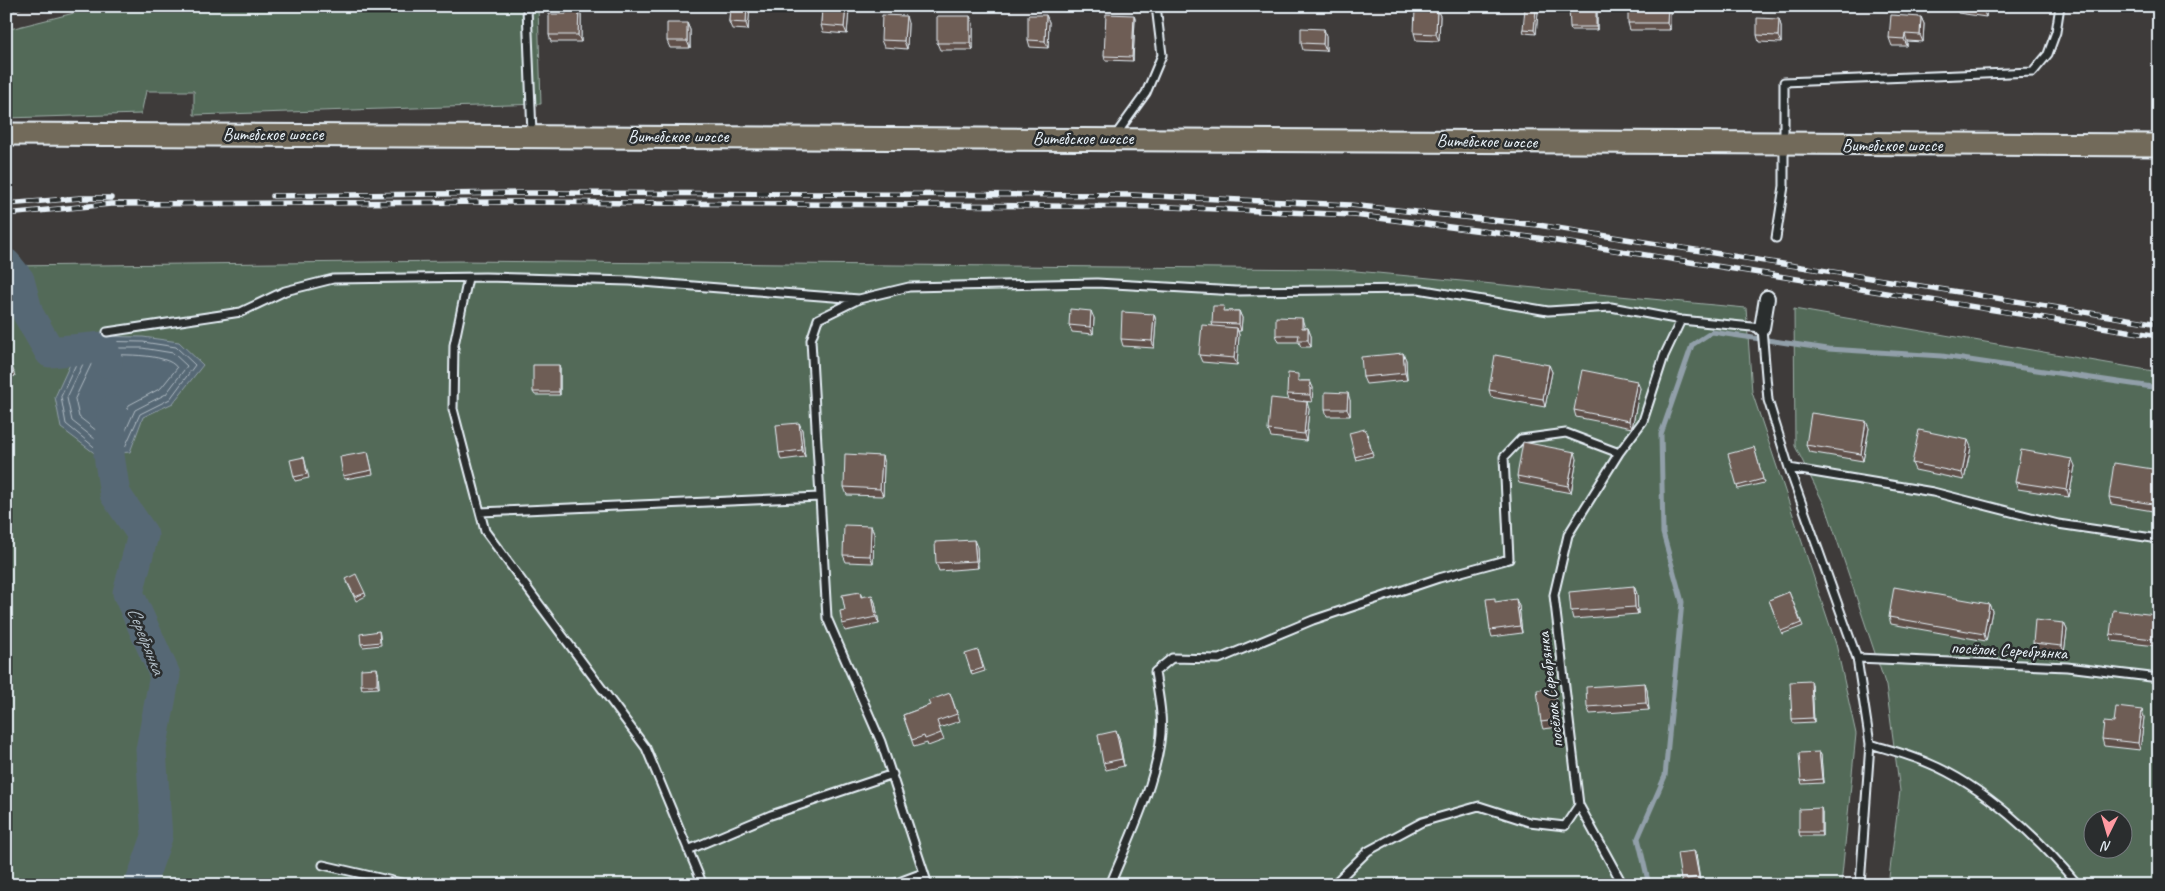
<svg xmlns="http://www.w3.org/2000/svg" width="2165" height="891" font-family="Caveat,sans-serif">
<rect width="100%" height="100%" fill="#3e3b3a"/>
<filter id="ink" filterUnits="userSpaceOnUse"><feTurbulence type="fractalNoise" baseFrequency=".02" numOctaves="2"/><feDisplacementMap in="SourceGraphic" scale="10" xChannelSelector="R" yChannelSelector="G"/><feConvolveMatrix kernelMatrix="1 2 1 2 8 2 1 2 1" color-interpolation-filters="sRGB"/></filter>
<g filter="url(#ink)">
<path fill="#536b59" stroke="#9eaea8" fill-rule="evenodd" d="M102 6H538L541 104 194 115V91H146L141 114 6 118V30Z
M458 261 1335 269 1746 308 1752 392 1836 644 1856 734 1841 885H6V266Z
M1794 309 2159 372V885H1888L1900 791 1886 686 1827 510 1795 446ZM2092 818H2122V848H2092Z"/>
<path fill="#576874" stroke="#919fa9" d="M83 336 143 337 179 342 203 365 173 403 143 417 130 452 97 455 61 428 55 397Z"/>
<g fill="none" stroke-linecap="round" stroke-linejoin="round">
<path stroke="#aebac3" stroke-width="1" d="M87 341 143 342 176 347 195 365 170 399 140 414 125 447 98 450 66 424 61 397Z
M91 348H142L173 353 187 366 166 394 135 410 121 441 100 443 72 421 67 398Z
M96 355C114 355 168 352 177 368L161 388 129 405 116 434 102 435 79 417 75 399Z"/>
<path stroke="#919fa9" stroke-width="5" d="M1649 885 1638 838 1665 776 1682 602 1663 533 1661 434 1692 345 1712 332 1828 349 1942 356 2159 388"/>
<path stroke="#576874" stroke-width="31" d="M6 264 19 280 28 314 50 352 103 347 107 362
M112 411 109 455 115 494 143 535 128 593 165 675 151 750 157 837 140 885"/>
<defs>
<path id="lane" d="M527 8 532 134
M1115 136 1146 93 1162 55 1156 6
M1776 238 1784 186V82L2033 72 2048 54 2056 32 2060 6
M468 278 454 345 453 409 485 531 646 748 703 885
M107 332 241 312 285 291 333 279 485 277 630 281 859 299
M1789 468 1933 492 2058 524 2159 539
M480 512 820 497
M1857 658 2067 667 2159 678
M1870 744C1890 750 1910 755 1928 763 1984 786 2040 839 2078 885
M1579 805 1623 885
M688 850 771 815 893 774
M323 865 410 885
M891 885 923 873
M928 885 881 742 827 618 811 340 818 319 859 299 909 287 1097 283 1236 291 1418 289 1548 311 1611 307 1681 320 1762 328 1768 400 1789 468 1857 658 1870 744 1860 885
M1110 885C1129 838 1166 764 1161 714 1160 700 1157 686 1155 672L1172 658 1219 659 1313 620 1439 578 1509 559 1504 457 1521 439 1566 433 1619 453
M1333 885 1368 851 1422 822 1479 806 1529 822 1565 826 1579 805 1554 595 1568 535 1619 453 1643 421 1664 356 1681 320"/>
<path id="street" d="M1762 328 1767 298"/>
<path id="primary" d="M6 134C724 134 1441 145 2159 145"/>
</defs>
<use href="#lane" stroke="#e8f1f8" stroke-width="11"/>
<use href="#street" stroke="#e8f1f8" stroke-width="18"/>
<use href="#primary" stroke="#e8f1f8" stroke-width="25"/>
<use href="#lane" stroke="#2a2d2e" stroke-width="7"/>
<use href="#street" stroke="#2a2d2e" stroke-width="14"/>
<use href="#primary" stroke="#726b5a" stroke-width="21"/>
<defs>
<path id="rail" d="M6 10 20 6
M273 196 525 193 1133 195 1350 205 1538 225 2159 324
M6 204 80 198H111
M6 214 111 204 524 202 1171 207 1354 215 1538 238 2159 336"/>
</defs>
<use href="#rail" stroke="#e8f1f8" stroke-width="5.5"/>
<use href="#rail" stroke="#2a2d2e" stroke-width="4" stroke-dasharray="11" stroke-linecap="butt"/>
</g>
<path fill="#5f5049" stroke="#e8f1f8" d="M730 6H750L748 30 732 29 729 22Z
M822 6H848L849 9 847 34 823 32 821 25Z
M1597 6V30H1571L1570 27Z
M1956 6H1987L1986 17 1958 13Z
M579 8 581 15V42H551L549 35 566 14Z
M1437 9 1440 16 1439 41 1416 40 1414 33Z
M1536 9 1538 12 1536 34 1524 33 1523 29Z
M1670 10V30H1630L1628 23Z
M1046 15 1049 22 1048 48 1030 47 1028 40Z
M1134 15 1135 19 1133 61 1105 60 1104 56Z
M1921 17 1924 24 1923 42 1907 41V46H1892L1889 38Z
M1779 19 1781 26V43L1759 42 1757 35Z
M687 23 690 30V48H670L667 41Z
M908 23 907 49 884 47 881 40Z
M973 23V50H940L937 43Z
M1324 29 1326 36V51L1303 50 1301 43Z
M1225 311H1239L1242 318 1241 331H1238L1239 335 1237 365 1202 362 1199 355 1213 326 1212 323Z
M1154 314 1156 321 1154 348 1123 346 1121 339Z
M1094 318 1093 334 1072 332 1069 325Z
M1304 325V328H1308L1311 336V347H1301L1299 342H1279L1276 335Z
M6 351 15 376 6 379Z
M1403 353 1406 360 1407 380 1366 384 1363 377Z
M1549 365 1552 372 1545 407 1491 397 1489 390Z
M560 368V395H535L533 392Z
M1301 381H1310L1313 388 1312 402 1303 401 1309 409 1306 441 1271 437 1268 430 1289 400 1287 394Z
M1640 388 1632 428 1576 417 1574 410Z
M1350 400V416H1327L1325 409Z
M799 423 802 430 805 457 781 460 779 453Z
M1869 428 1863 461 1809 452 1806 445Z
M1367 433 1373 456 1356 460 1355 457Z
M1754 447 1764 483 1738 489 1737 486Z
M1971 447 1964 480 1915 470 1912 463Z
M368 452 373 474 345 479 343 476Z
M304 457 309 478 295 481 294 477Z
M1577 459 1571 493 1519 483 1517 476Z
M884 463 883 496 847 495 844 487Z
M2075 466 2069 497 2018 489 2015 482Z
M2159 470V512L2111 504 2109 497Z
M871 526 874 534 873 563 846 562 843 555Z
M977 547 978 568 939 571 936 563Z
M347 582 365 593 366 596 356 601Z
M1634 586 1637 594 1638 614 1573 619 1571 611Z
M860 592 862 597 875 602 879 624 845 631 842 624 845 610Z
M1789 592 1803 626 1782 634 1769 600Z
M1989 604 1992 611 1986 641 1891 624 1889 617Z
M1519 606 1522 633 1492 637 1490 630Z
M2156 615V646L2112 641 2110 634Z
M2064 623 2067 630 2064 653 2035 650 2033 643Z
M379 631 380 635 381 645 363 647 361 644Z
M978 650 985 671 972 675 971 672Z
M378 672 379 688 362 689 361 685Z
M1645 683 1647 690 1649 710 1590 714 1587 707Z
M1812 685 1814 722 1793 723 1792 719Z
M1554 689 1556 696 1559 727 1543 729 1541 722Z
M950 693 960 721 939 728 944 740 928 746 927 743 914 747 903 715 930 705Z
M2144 717 2140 750 2104 746 2102 739 2114 723Z
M1116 731 1119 738 1124 766 1106 770 1103 763Z
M1819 752 1821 755 1823 783 1802 784 1801 781Z
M1822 812V836H1800L1799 832Z
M1696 854 1700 881 1683 884 1681 880Z"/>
<path fill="#4d413c" stroke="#e8f1f8" d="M747 6H750L748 30 746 23Z
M846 6H848L849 9 847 34 844 27Z
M1596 6H1597V30L1596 27Z
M1668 6H1669L1670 10V30L1667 23Z
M1984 6H1987L1986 17 1983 10Z
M579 8 581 15V42L578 35Z
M1437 9 1440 16 1439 41 1436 34Z
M1536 9 1538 12 1536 34 1534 30Z
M1046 15 1049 22 1048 48 1045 41Z
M1134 15 1135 19 1133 61 1132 57Z
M906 16 908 23 907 49 904 41Z
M970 16 973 23V50L970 43Z
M1921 17 1924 24 1923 42 1920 35Z
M1779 19 1781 26V43L1778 36Z
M687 23 690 30V48L687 41Z
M1324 29 1326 36V51L1323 44Z
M1905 34 1907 41V46L1904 39Z
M1091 311 1094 318 1093 334 1090 327Z
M1239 311 1242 318 1241 331 1239 324Z
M1154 314 1156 321 1154 348 1152 341Z
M1302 318 1304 325V336L1302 328Z
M1237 328 1239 335 1237 365 1234 358Z
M1308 328 1311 336V347L1308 340Z
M1403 353 1406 360 1407 380 1405 373Z
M559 365 560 368V395L559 392Z
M1549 365 1552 372 1545 407 1543 399Z
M1310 381 1313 388 1312 402 1310 395Z
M1637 381 1640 388 1632 428 1629 421Z
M1348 393 1350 400V416L1347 409Z
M1307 402 1309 409 1306 441 1304 434Z
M1866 421 1869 428 1863 461 1861 454Z
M799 423 802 430 805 457 802 450Z
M1968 440 1971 447 1964 480 1962 473Z
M1575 452 1577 459 1571 493 1568 486Z
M882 456 884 463 883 496 880 489Z
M2072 459 2075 466 2069 497 2067 490Z
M871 526 874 534 873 563 870 556Z
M974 540 977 547 978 568 976 561Z
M1634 586 1637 594 1638 614 1635 607Z
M872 595 875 602 879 624 876 617Z
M1516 599 1519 606 1522 633 1520 626Z
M1989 604 1992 611 1986 641 1984 634Z
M2156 615 2159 622 2156 646 2153 639Z
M2064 623 2067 630 2064 653 2062 646Z
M377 668 378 672 379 688 377 685Z
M1811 681 1812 685 1814 722 1813 718Z
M1645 683 1647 690 1649 710 1646 703Z
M1554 689 1556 696 1559 727 1557 720Z
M2142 710 2144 717 2140 750 2138 743Z
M1116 731 1119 738 1124 766 1122 759Z
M1819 752 1821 755 1823 783 1822 779Z
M1821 808 1822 812V836L1821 832Z
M1694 851 1696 854 1700 881 1699 877Z"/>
<path fill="#6e5d55" stroke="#e8f1f8" d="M730 6H747L746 23 729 22Z
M822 6H846L844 27 821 25Z
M1569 6H1596V27H1570Z
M1628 6H1668L1667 23H1628Z
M1957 6H1984L1983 10Z
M566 8H579L578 35H549V14H566Z
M1415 8 1437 9 1436 34 1414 33Z
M1525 8 1536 9 1534 30 1523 29Z
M1106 14 1134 15 1132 57 1104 56Z
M882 15 906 16 904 41 881 40Z
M1028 15H1046L1045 41 1028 40Z
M1891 15 1921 17 1920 35 1905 34 1904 39 1889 38Z
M937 16H970V43H937Z
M1757 18 1779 19 1778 36 1757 35Z
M667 23H687V41H667Z
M1301 28 1324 29 1323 44 1301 43Z
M1213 306H1224L1223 311H1239V324L1212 323Z
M1070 309 1091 311 1090 327 1069 325Z
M1122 312 1154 314 1152 341 1121 339Z
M1276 317 1302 318V328H1308V340H1298L1299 335H1276Z
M1202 325 1237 328 1234 358 1199 355Z
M6 351 14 372 6 375Z
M1403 353 1405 373 1363 377 1361 357Z
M1495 355 1549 365 1543 399 1489 390Z
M533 365H559V392H533Z
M1582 370 1637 381 1629 421 1574 410Z
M1288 373 1298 374V381H1310V395L1287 394Z
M1325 392 1348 393 1347 409H1325Z
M1271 398 1307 402 1304 434 1268 430Z
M1811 413 1866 421 1861 454 1806 445Z
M799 423 802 450 779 453 776 425Z
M1365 429 1372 452 1355 457 1349 433Z
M1919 430 1968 440 1962 473 1912 463Z
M1523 442 1575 452 1568 486 1517 476Z
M1754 447 1763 479 1737 486 1728 454Z
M2021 450 2072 459 2067 490 2015 482Z
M368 452 372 470 343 476 340 457Z
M845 454 882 456 880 489 844 487Z
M304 457 307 474 294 477 290 460Z
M2114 463 2159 470V505L2109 497Z
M844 525 871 526 870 556 843 555Z
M974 540 976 561 936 563 935 542Z
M356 574 365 593 355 597 346 579Z
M1634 586 1635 607 1571 611 1569 592Z
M1894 587 1989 604 1984 634 1889 617Z
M860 592 861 597 872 595 876 617 842 624 840 611 845 610 842 595Z
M1789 592 1801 623 1781 631 1769 600Z
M1495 598V602L1516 599 1520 626 1490 630 1486 599Z
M2113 610 2156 615 2153 639 2110 634Z
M2035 620 2064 623 2062 646 2033 643Z
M379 631 380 642 361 644 360 634Z
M978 650 983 668 971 672 965 654Z
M377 668V685H361V669Z
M1811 681 1813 718 1792 719 1790 682Z
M1645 683 1646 703 1587 707 1586 687Z
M1554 689 1557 720 1541 722 1537 690Z
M950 693 957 714 937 721 941 733 925 739 924 736 912 740 903 715 930 705 928 701Z
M2116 707 2142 710 2138 743 2102 739 2104 722 2114 723Z
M1116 731 1122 759 1103 763 1098 735Z
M1819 752 1822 779 1801 781 1799 753Z
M1821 808V832H1799V809Z
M1694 851 1699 877 1681 880 1677 853Z
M1018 878 1020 883 1029 880 1030 885H1008L1007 882Z"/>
</g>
<g text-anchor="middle" stroke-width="5" stroke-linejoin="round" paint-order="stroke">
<g font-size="18" fill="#e8f1f8" stroke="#2a2d2e">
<text x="273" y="140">Витебское шоссе</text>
<text x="678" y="142">Витебское шоссе</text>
<text x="1083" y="144">Витебское шоссе</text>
<text transform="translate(1487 141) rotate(1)" y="6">Витебское шоссе</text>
<text x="1892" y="151">Витебское шоссе</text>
<text transform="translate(2009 650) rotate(3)" y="6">посёлок Серебрянка</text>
<text transform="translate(1550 690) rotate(-97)" y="6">посёлок Серебрянка</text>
</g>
<g font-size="19" font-style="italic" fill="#aebac3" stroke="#2a2d2e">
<text transform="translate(147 640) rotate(68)" y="7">Серебрянка</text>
</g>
</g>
<rect width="2165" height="891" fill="none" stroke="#2a2d2e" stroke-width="25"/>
<rect x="12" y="12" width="2140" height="866" fill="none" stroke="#e8f1f8" stroke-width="2" filter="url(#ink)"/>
<g transform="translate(2108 834) rotate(185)"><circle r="24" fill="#2a2d2e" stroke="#767b7f"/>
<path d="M0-4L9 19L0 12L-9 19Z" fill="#ff9aa2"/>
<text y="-8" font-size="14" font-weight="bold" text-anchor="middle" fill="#e8f1f8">N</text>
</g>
</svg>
